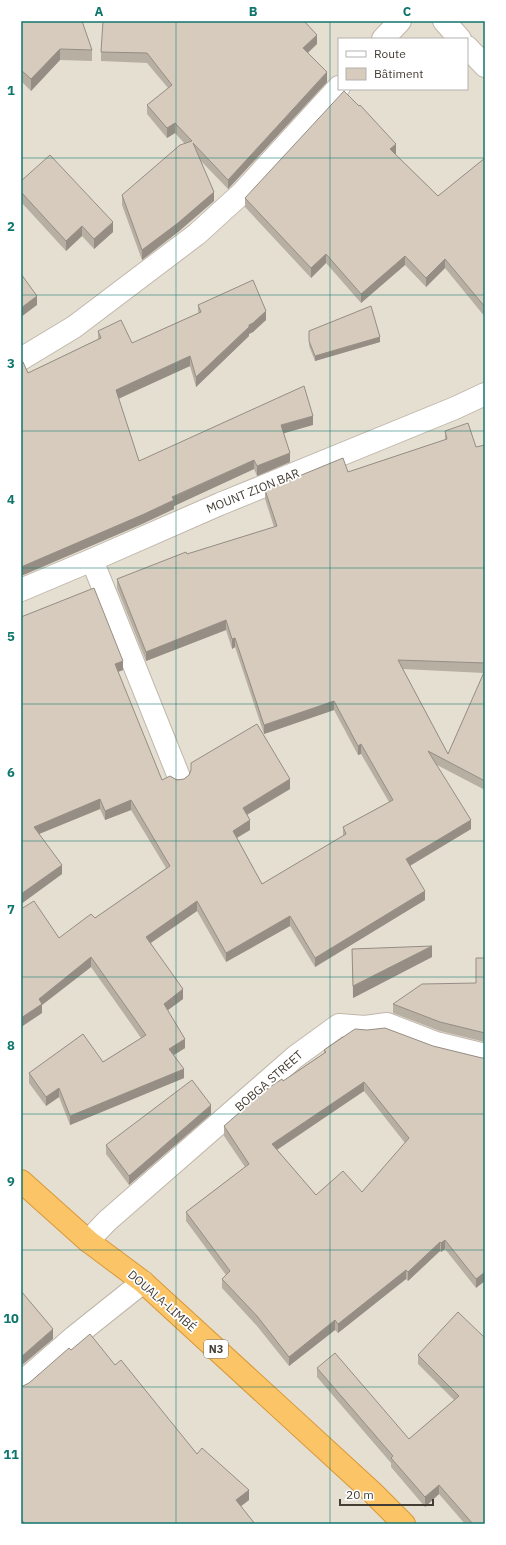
<svg xmlns="http://www.w3.org/2000/svg" width="506" height="1545" font-family="'IBM Plex Sans',sans-serif">
<rect width="100%" height="100%" fill="#f2ede4"/>
<path fill="#e5dfd2" fill-rule="evenodd" d="M21 21H485V1524H21ZM339 39H467V89H339Z"/>
<g fill="none" stroke-linecap="round" stroke-linejoin="round">
<defs>
<path id="street" d="M444 21 460 39
M383 39 400 21
M467 47 485 66
M21 359 74 327 197 234 242 193 339 87
M92 560 179 777
M21 590 92 560 220 504 455 408 485 394
M88 1241 107 1221 295 1057 339 1025 365 1027 387 1024 436 1043 485 1055
M21 1383 74 1337 143 1282"/>
<path id="highway" d="M21 1181 88 1241 143 1282 372 1492 404 1524"/>
</defs>
<use href="#street" stroke="#c0b7aa" stroke-width="24"/>
<use href="#highway" stroke="#d99837" stroke-width="24"/>
<use href="#street" stroke="#fff" stroke-width="22"/>
<use href="#highway" stroke="#fac467" stroke-width="22"/>
</g>
<path fill="#b8afa3" fill-rule="evenodd" d="M21 21 92 50V61L60 60 31 91 21 81Z
M317 44 308 53 327 82 228 189 201 161 214 201 178 232 142 260 122 205V195L185 144 175 133 167 138 147 114V105L168 88 147 63 101 61V52Z
M395 154 438 196 485 158V317L445 268 426 287 405 265 361 303 326 263 311 278 245 207V198L396 154Z
M21 181 113 232 94 249 82 236 66 251 21 202Z
M198 305 266 320 253 332 249 334V336L196 387 190 366 118 398 139 461 313 425 284 433 290 462 257 476 254 469 174 506V509L142 524 21 576V361L28 373 98 339V331L132 343 198 313Z
M309 331 380 342 315 361 309 346Z
M445 431 476 447 485 445V790L437 765 471 829 410 866 425 900 315 967 290 926 226 962 197 911 151 943 183 999 168 1010 185 1048 174 1055 184 1078 70 1125 59 1097 46 1106 29 1083V1073L103 1062 141 1038 91 967 42 1005V1013L21 1027 59 938 95 918 166 868 131 810 105 820 100 809 39 834 62 874 21 904V617L123 670 118 672 162 780 184 779 189 775 191 771V763L290 789 247 815 250 830 237 838 262 884 343 836V827L389 802 361 754 358 755 334 710 264 734 235 647 232 649 226 630 146 661 117 588V579L187 554 274 527 265 499V490L348 472 445 440ZM403 669 484 673 448 754Z
M352 949 432 957 353 998Z
M485 958V1042L440 1031 393 1013V1004L476 983Z
M433 1046 482 1058 476 1288 445 1249 441 1252 440 1251 408 1281 406 1279 338 1333 335 1330 289 1366 257 1326 222 1288V1279L226 1275 186 1221V1212L245 1167 224 1136V1126L283 1081 324 1053V1050ZM364 1091 405 1143 362 1192 316 1195 277 1150Z
M211 1114 129 1185 106 1154V1145Z
M485 1338V1524H465L439 1494 425 1507 391 1467V1463L317 1377V1368L409 1439 454 1400 418 1364V1355Z
M71 1350 115 1365 197 1454 249 1500 241 1506 255 1524H21V1385L23 1386 29 1383Z"/>
<path fill="#968e84" d="M317 35V44L303 57V48Z
M60 49V60L31 91V79Z
M327 72V82L228 189V180Z
M175 123V133L167 138V128Z
M396 144V154L390 159V149Z
M214 192V201L178 232 142 260V250Z
M113 222V232L94 249V239Z
M82 226V236L66 251V241Z
M326 254V263L311 278V268Z
M405 256V265L361 303V294Z
M445 259V268L426 287V278Z
M37 296V305L21 317V308Z
M266 311V320L253 332 249 334V336L196 387V377L249 325Z
M380 337V342L315 361V356Z
M190 356V366L116 400V390Z
M313 416V425L281 434V425Z
M290 453V462L257 476V466Z
M254 460V469L174 506V509L142 524 21 576V567Z
M226 620V630L146 661V652Z
M235 638V647L232 649V639Z
M123 661V670L115 673V664Z
M334 701V710L264 734V725Z
M361 744V754L358 755V746Z
M290 779V789L243 817V808Z
M100 799V809L34 836V827Z
M131 800V810L105 820V811Z
M250 820V830L233 840V831Z
M471 820V829L406 868V859Z
M62 865V874L21 904V894Z
M425 891V900L315 967V958Z
M197 901V911L146 946V937Z
M290 916V926L226 962V953Z
M432 946V957L353 998V986Z
M91 957V967L42 1005V1013L21 1027V1018L39 999Z
M183 989V999L164 1013V1004Z
M185 1039V1048L169 1058V1049Z
M184 1069V1078L70 1125V1116Z
M364 1082V1091L272 1153V1144Z
M59 1088V1097L46 1106V1097Z
M211 1105V1114L129 1185V1176Z
M445 1240V1249L441 1252V1243Z
M440 1242V1251L408 1281V1272Z
M406 1270V1279L338 1333V1324Z
M485 1272V1281L476 1288V1279Z
M335 1320V1330L289 1366V1357Z
M53 1329V1339L21 1366V1357Z
M439 1485V1494L425 1507V1497Z
M249 1490V1500L236 1510V1500Z"/>
<path fill="#d6cbbd" stroke="#968e84" fill-rule="evenodd" d="M21 21H82L92 50 60 49 31 79 21 70Z
M103 21H304L317 35 303 48 327 72 228 180 193 143 214 192 178 223 142 250 122 195 180 145 192 141 175 123 167 128 147 105 172 85 147 53 101 52Z
M344 91 359 106 360 105 396 144 390 149 438 196 485 158V307L445 259 426 278 405 256 361 294 326 254 311 268 245 198Z
M50 155 113 222 94 239 82 226 66 241 21 192V181Z
M21 274 37 296 21 308Z
M253 280 266 311 253 323 249 325V327L196 377 190 356 116 390 139 461 304 386 313 416 281 425 290 453 257 466 254 460 172 497 174 500 142 515 21 567V361L23 362 28 373 101 338 98 331 121 320 132 343 201 312 198 305Z
M371 306 380 337 315 356 309 341V331Z
M468 423 476 447 485 445V663L398 660 448 754 485 670V781L428 751 471 820 406 859 425 891 315 958 290 916 226 953 197 901 146 937 183 989 164 1004 185 1039 169 1049 184 1069 70 1116 59 1088 46 1097 29 1073 83 1034 103 1062 146 1035 91 957 39 999 42 1004 21 1018V909L34 901 59 938 91 914 95 918 170 866 131 800 105 811 100 799 34 827 62 865 21 894V617L94 588 123 661 115 664 162 780 170 776 177 780 184 779 189 775 191 770V763L257 724 290 779 243 808 250 820 233 831 262 884 346 834 343 827 393 800 361 744 358 746 334 701 264 725 235 638 232 639 226 620 146 652 117 579 186 552 187 554 277 526 265 490 343 458 348 472 447 439 445 431Z
M432 946 353 986 352 949Z
M476 958H485V1033L440 1022 393 1004 422 984 476 983Z
M385 1028 433 1046 482 1058H485V1272L476 1279 445 1240 441 1243 440 1242 408 1272 406 1270 338 1324 335 1320 289 1357 257 1316 222 1279 230 1271 186 1212 249 1164 224 1126 264 1091 282 1079 283 1081 326 1052 324 1050 355 1029 367 1030ZM364 1082 409 1138 362 1192 343 1171 316 1195 272 1144Z
M192 1080 211 1105 129 1176 106 1145Z
M21 1291 53 1329 21 1357Z
M458 1312 485 1338V1524H473L439 1485 425 1497 391 1458 393 1456 317 1368 335 1353 409 1439 459 1396 418 1355Z
M90 1334 115 1365 121 1360 197 1454 202 1448 249 1490 236 1500 255 1524H25L21 1519V1385L23 1386 29 1383 69 1348 71 1350Z"/>
<path fill="none" stroke="#0f766e" stroke-width="1" stroke-opacity="0.55" d="M176 21V1524M330 21V1524M21 158H485M21 295H485M21 431H485M21 568H485M21 704H485M21 841H485M21 977H485M21 1114H485M21 1250H485M21 1387H485"/>
<g text-anchor="middle" stroke-width="3.5" stroke-linejoin="round" paint-order="stroke">
<rect fill="#fff" stroke="#7c7771" stroke-width="1" x="204" y="1340" width="24" height="18" rx="3"/>
<g font-size="11" font-weight="bold" fill="#443d34">
<text x="216" y="1353">N3</text>
</g>
<g font-size="12" fill="#443d34" stroke="#fff">
<text transform="translate(253 491) rotate(-22)" y="4">MOUNT ZION BAR</text>
<text transform="translate(269 1081) rotate(-41)" y="4">BOBGA STREET</text>
<text transform="translate(162 1301) rotate(41)" y="4">DOUALA-LIMBÉ</text>
</g>
</g>
<rect width="506" height="1545" fill="none" stroke="#ffffff" stroke-width="44"/>
<rect x="338" y="38" width="130" height="52" fill="#ffffff" stroke="#b4b1ae"/>
<rect x="346" y="51" width="20" height="6" fill="#ffffff" stroke="#b4b1ae"/>
<text x="374" y="58" font-size="12" fill="#443d34">Route</text>
<rect x="346" y="68" width="20" height="12" fill="#d6cbbd" stroke="#b4b1ae"/>
<text x="374" y="78" font-size="12" fill="#443d34">Bâtiment</text>
<path d="M340 1499v6h93v-6" fill="none" stroke="#443d34" stroke-width="2"/>
<text x="346" y="1499" font-size="12" fill="#443d34" stroke="#ffffff" stroke-width="3" paint-order="stroke">20 m</text>
<rect x="22" y="22" width="462" height="1501" fill="none" stroke="#0f766e" stroke-width="1.5"/>
<g font-size="13" text-anchor="middle" font-weight="bold" fill="#0f766e">
<text x="99" y="16">A</text>
<text x="253" y="16">B</text>
<text x="407" y="16">C</text>
<text x="11" y="95">1</text>
<text x="11" y="231">2</text>
<text x="11" y="368">3</text>
<text x="11" y="504">4</text>
<text x="11" y="641">5</text>
<text x="11" y="777">6</text>
<text x="11" y="914">7</text>
<text x="11" y="1050">8</text>
<text x="11" y="1186">9</text>
<text x="11" y="1323">10</text>
<text x="11" y="1459">11</text>
</g>
</svg>
